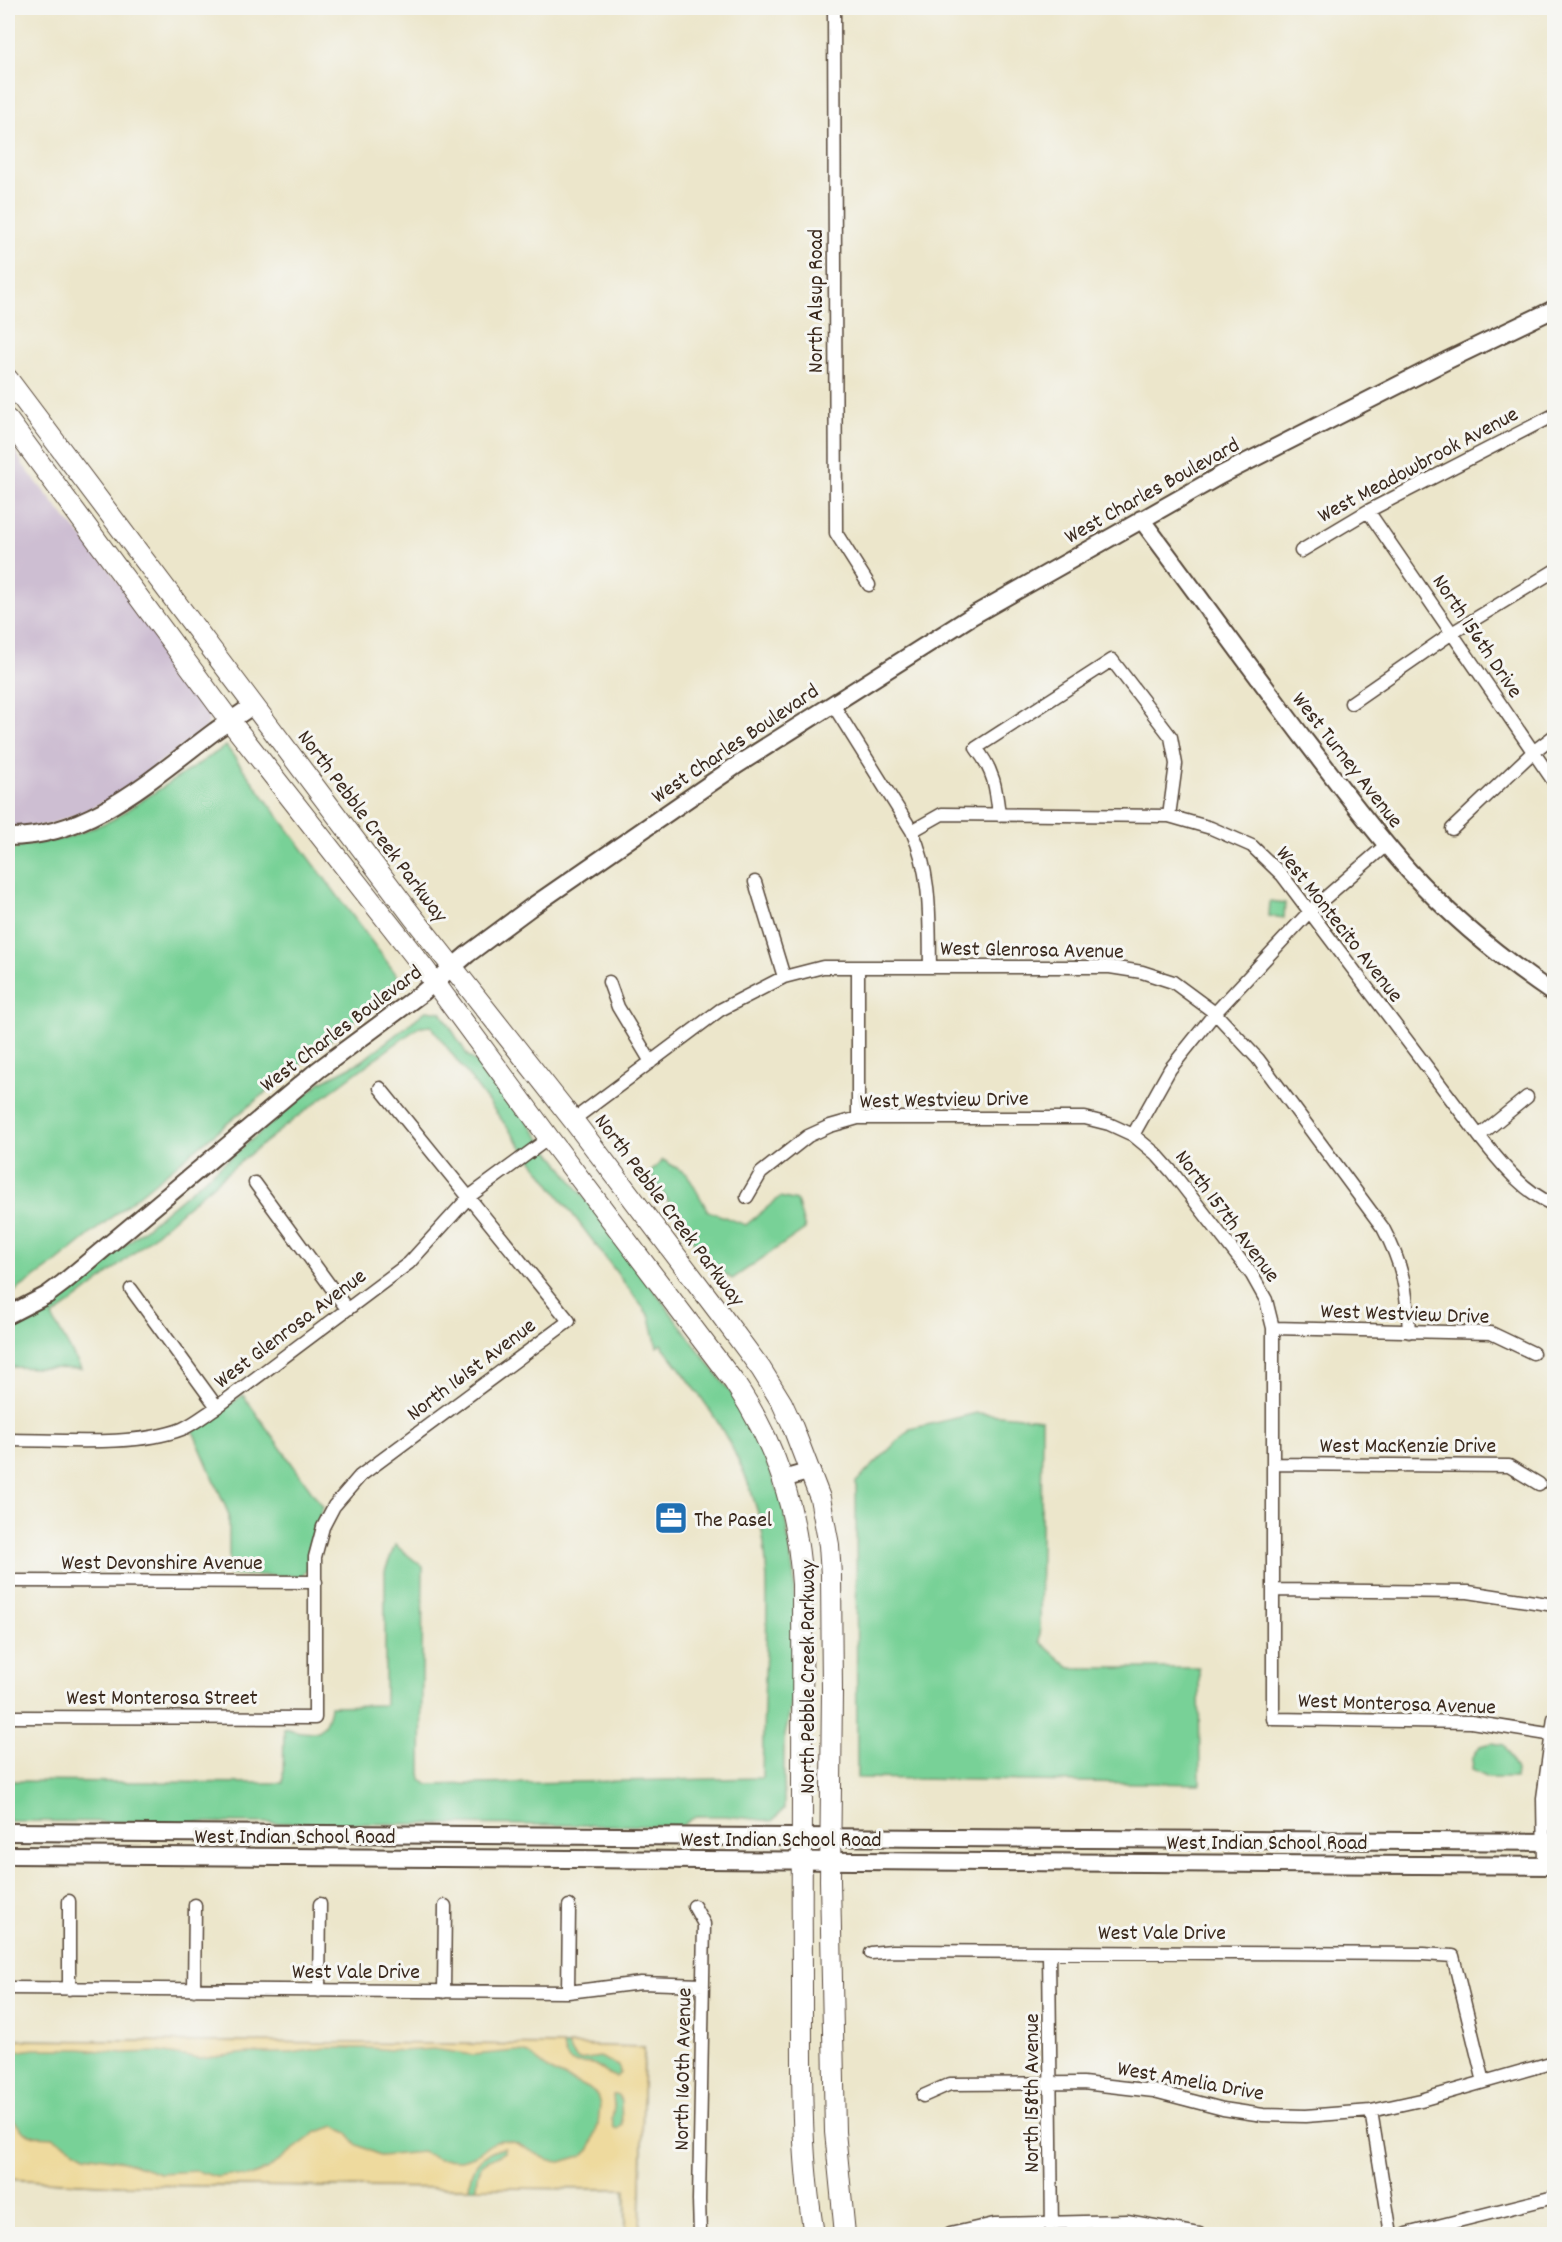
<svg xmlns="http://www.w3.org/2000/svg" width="1562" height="2242" font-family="Dekko,sans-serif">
<rect width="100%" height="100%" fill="#f6f6f2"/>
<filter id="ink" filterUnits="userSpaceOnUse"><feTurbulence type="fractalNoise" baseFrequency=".0167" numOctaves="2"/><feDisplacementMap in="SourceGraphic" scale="12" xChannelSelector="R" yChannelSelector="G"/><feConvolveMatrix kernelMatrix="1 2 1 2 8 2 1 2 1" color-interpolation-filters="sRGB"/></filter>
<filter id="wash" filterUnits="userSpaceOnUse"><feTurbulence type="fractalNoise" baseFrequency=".008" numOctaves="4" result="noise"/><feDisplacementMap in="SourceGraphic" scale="24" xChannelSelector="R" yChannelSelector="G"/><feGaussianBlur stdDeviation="1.35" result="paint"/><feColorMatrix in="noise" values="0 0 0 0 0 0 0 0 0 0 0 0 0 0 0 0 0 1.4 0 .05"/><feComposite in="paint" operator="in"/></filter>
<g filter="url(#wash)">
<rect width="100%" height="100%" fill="#ece6cb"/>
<path fill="#cdbed2" d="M8 436 23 465 67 520 100 556 208 712 210 718 206 728 112 798 79 814 47 825 12 829H8Z"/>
<path fill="#78d197" stroke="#5a7e5a" stroke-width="1.5" d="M226 746 402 982 50 1267 8 1296V853L20 846 68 838 112 820Z
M1270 901 1285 903 1284 918 1269 916Z
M427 1010 441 1012 468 1056 492 1074 746 1413 783 1503 794 1578V1690L784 1741V1809L772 1821 725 1816H696L681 1826 8 1821V1781L283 1783 284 1728C311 1736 326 1737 330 1706L385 1705V1571L395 1545 423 1567 421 1779 428 1785 762 1778C763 1736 764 1693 766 1650 767 1605 770 1558 758 1513 740 1447 703 1397 661 1344L657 1347 650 1317 431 1026 419 1027C348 1078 277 1130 210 1187 158 1231 108 1278 52 1317L81 1369 8 1367V1327L33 1315 71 1290 321 1082 362 1061Z
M663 1160 687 1174 708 1211 746 1225 780 1197 797 1201 805 1229 732 1279 705 1258 650 1173Z
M243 1395 323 1507 309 1546 308 1570 301 1576 229 1575V1515L193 1431Z
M977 1413 1042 1419 1040 1642 1070 1668H1199L1200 1784 857 1778 856 1482 910 1429Z
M1491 1743 1504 1745 1516 1770 1515 1778H1488L1472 1770 1473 1757 1480 1746Z
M8 2040 644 2047 640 2234H626L625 2189 119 2185 8 2179Z"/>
<path fill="#eeda9e" stroke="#94825e" stroke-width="1.5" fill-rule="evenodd" d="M8 2040 563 2045C566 2072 583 2059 595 2065 603 2069 606 2075 616 2077L620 2073 619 2066 600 2057 579 2060 571 2053 568 2045 644 2047 640 2234H626V2189L476 2188C477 2160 484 2164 505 2152V2148H503C481 2154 470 2166 469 2188L119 2185 8 2179V2114L24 2132 35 2136 53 2137 85 2155 124 2161 160 2173 197 2171 216 2177 230 2175 247 2177 266 2170 317 2132 336 2126 347 2133 357 2145 381 2156 422 2152 439 2159 461 2160 474 2156 495 2141 504 2140 516 2143 550 2161 561 2162 584 2155 590 2149 598 2125 600 2105 597 2095 588 2088 552 2072 529 2054 516 2051 473 2055 433 2049 403 2051 370 2048H325L291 2053H247L199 2059 160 2052 124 2053 80 2049H34L8 2053ZM613 2095H619L621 2102 622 2125 618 2129 614 2128 612 2119 614 2107Z"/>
</g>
<g filter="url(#ink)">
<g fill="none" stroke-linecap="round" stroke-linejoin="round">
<defs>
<path id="street" d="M834 8 836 533 869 585
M1368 511 1554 782
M1301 551 1368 511 1554 415
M832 703 912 831C932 876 929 919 930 967
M1351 703 1452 633 1554 571
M999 815C996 787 994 771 976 748L1112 660 1171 737 1176 764 1169 816
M1452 829 1533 752 1554 736
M912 831 942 814 1169 816 1211 828 1252 846 1282 875 1479 1136C1500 1162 1522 1191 1554 1205
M755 882 784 977
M609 982 618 1007 651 1062
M858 1118V967
M573 1120 720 1010 784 977 823 967H1110L1142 972 1173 982 1215 1013 1258 1059 1383 1228C1403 1265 1407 1290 1409 1332
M1133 1135 1170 1069 1215 1013 1310 911 1386 845
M1479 1136 1527 1097
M255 1183 347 1309
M747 1197 761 1173 808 1136 830 1126 858 1118H1085L1109 1124 1133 1135 1156 1154 1172 1172 1252 1275 1266 1300 1273 1328V1719L1471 1722 1554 1735
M131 1289 217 1407
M1273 1328 1491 1333 1533 1353
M8 1440C57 1440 137 1447 182 1429 194 1424 206 1414 217 1407L409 1263 470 1196 549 1138
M1273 1464 1509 1466 1539 1484
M8 1581 316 1582
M1273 1590 1468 1592 1554 1605
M8 1717 315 1718V1557L323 1527 334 1506 360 1476 569 1321 380 1088
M1544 1866 1543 1798 1554 1718
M694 1906 704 1924 699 2200 700 2234
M1049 1952 1052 2234
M871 1953 892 1951 1423 1954 1453 1956 1484 2082
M8 1988 568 1992 641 1983 703 1985
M69 1989V1901
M194 1990 195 1905
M319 1991 320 1904
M444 1992 445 1906
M568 1992 569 1906
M923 2096 950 2084 1083 2083 1154 2091 1223 2109 1263 2115 1305 2116 1371 2111 1421 2100 1554 2062
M1371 2111 1391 2234
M950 2234 994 2224 1127 2221 1199 2234
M1406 2234 1554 2197"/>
<path id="secondary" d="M1141 519C1196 592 1249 666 1304 739 1338 783 1371 829 1409 871 1452 918 1502 959 1554 994
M8 837C91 837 153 777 215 731 228 722 241 714 253 705
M8 1315 47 1295 63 1283 318 1070 422 993 468 954 530 908 737 765 972 616 1221 475 1448 360 1554 309
M783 1479 811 1471
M8 1832 1554 1842
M8 1855 1554 1866"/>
<path id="primary" d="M8 379 413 917 573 1120 718 1311 761 1369 782 1403 792 1425 820 1498 829 1545 831 1575 832 1692 830 1880 835 2132 845 2234
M8 420 230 721 424 968 549 1138 734 1382C777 1445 797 1509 802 1584 803 1719 801 1854 802 1989 802 2071 800 2154 814 2234"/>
</defs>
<use href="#street" stroke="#564638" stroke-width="15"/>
<use href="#secondary" stroke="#564638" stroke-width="20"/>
<use href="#primary" stroke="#564638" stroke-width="22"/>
<use href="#street" stroke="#fff" stroke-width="12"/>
<use href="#secondary" stroke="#fff" stroke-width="16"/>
<use href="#primary" stroke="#fff" stroke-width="20"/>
</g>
</g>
<defs>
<symbol id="office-square" viewBox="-11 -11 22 22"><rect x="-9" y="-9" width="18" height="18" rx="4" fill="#1f6fb2" stroke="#f6f6f2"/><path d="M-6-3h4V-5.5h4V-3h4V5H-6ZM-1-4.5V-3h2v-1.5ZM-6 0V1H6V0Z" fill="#fff"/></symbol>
</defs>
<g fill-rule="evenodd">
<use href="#office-square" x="652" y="1499" width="38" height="38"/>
</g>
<g text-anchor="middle" stroke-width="6" stroke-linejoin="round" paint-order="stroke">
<g font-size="22" fill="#3b2a1e" stroke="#f6f6f2">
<text transform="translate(814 301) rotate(-90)" y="8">North Alsup Road</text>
<text transform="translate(1417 463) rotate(-28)" y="8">West Meadowbrook Avenue</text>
<text transform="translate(1151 489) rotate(-29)" y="8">West Charles Boulevard</text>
<text transform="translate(1479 635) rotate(56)" y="8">North 156th Drive</text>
<text transform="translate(734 742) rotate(-34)" y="8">West Charles Boulevard</text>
<text transform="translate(1349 759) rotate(52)" y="8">West Turney Avenue</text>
<text transform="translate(374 825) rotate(53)" y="8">North Pebble Creek Parkway</text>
<text transform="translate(1341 923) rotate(52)" y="8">West Montecito Avenue</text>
<text transform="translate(1032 948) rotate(1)" y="8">West Glenrosa Avenue</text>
<text transform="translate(340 1027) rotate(-37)" y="8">West Charles Boulevard</text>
<text transform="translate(944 1098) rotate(-1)" y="8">West Westview Drive</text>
<text transform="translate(671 1209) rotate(53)" y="8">North Pebble Creek Parkway</text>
<text transform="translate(1229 1215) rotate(53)" y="8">North 157th Avenue</text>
<text transform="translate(1405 1312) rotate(2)" y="8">West Westview Drive</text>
<text transform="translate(289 1327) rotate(-37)" y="8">West Glenrosa Avenue</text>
<text transform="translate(470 1368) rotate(-37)" y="8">North 161st Avenue</text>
<text x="1408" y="1452">West MacKenzie Drive</text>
<text x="162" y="1569">West Devonshire Avenue</text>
<text transform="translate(806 1677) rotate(-90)" y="8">North Pebble Creek Parkway</text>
<text x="162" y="1704">West Monterosa Street</text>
<text transform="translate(1397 1702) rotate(2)" y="8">West Monterosa Avenue</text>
<text x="295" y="1843">West Indian School Road</text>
<text x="781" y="1846">West Indian School Road</text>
<text x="1267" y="1849">West Indian School Road</text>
<text x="1162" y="1939">West Vale Drive</text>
<text x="356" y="1978">West Vale Drive</text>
<text transform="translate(681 2069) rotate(-89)" y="8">North 160th Avenue</text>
<text transform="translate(1191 2079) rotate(10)" y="8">West Amelia Drive</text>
<text transform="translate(1030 2093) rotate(-90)" y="8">North 158th Avenue</text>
</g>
<g font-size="22" fill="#3b2a1e" stroke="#f6f6f2" text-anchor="start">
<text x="694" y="1526">The Pasel</text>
</g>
</g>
<rect width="1562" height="2242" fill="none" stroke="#f6f6f2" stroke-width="30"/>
</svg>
